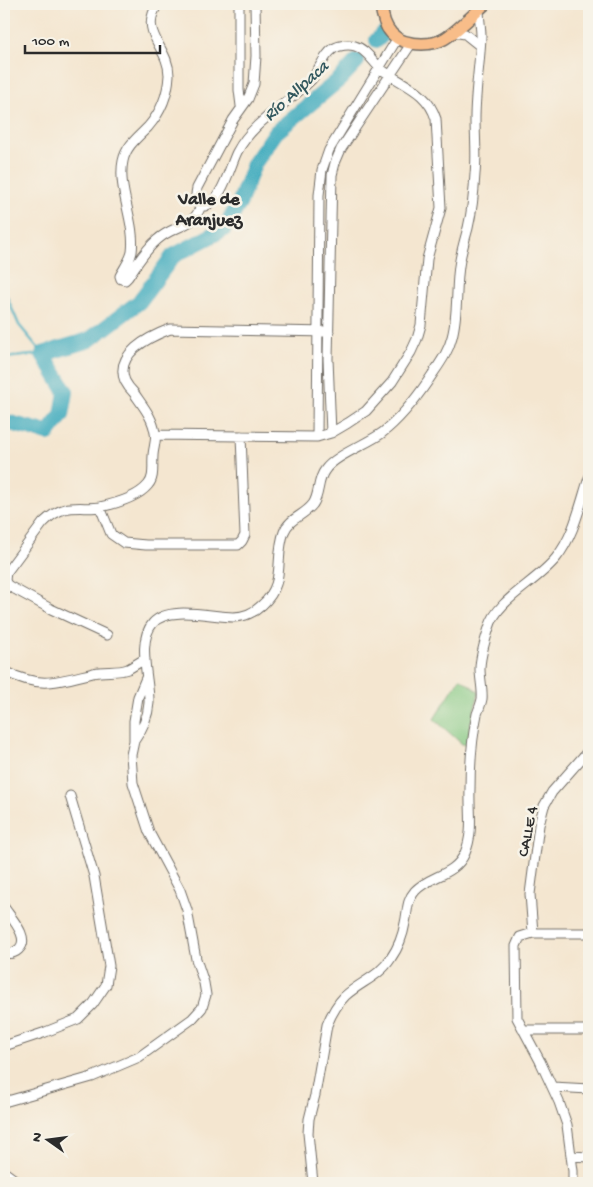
<svg xmlns="http://www.w3.org/2000/svg" width="593" height="1187" font-family="'Gochi Hand',sans-serif">
<rect width="100%" height="100%" fill="#f7f3e8"/>
<filter id="ink" filterUnits="userSpaceOnUse"><feTurbulence type="fractalNoise" baseFrequency=".02" numOctaves="2"/><feDisplacementMap in="SourceGraphic" scale="10" xChannelSelector="R" yChannelSelector="G"/><feConvolveMatrix kernelMatrix="1 2 1 2 8 2 1 2 1" color-interpolation-filters="sRGB"/></filter>
<filter id="wash" filterUnits="userSpaceOnUse"><feTurbulence type="fractalNoise" baseFrequency=".0096" numOctaves="4" result="noise"/><feDisplacementMap in="SourceGraphic" scale="20" xChannelSelector="R" yChannelSelector="G"/><feGaussianBlur stdDeviation="1.12" result="paint"/><feColorMatrix in="noise" values="0 0 0 0 0 0 0 0 0 0 0 0 0 0 0 0 0 1.4 0 .05"/><feComposite in="paint" operator="in"/></filter>
<g filter="url(#wash)">
<rect width="100%" height="100%" fill="#f4e6d0"/>
<path fill="#83c781" stroke="#577956" d="M460 678 479 692 471 722 467 745 462 744 434 719Z"/>
<g fill="none" stroke-linecap="round" stroke-linejoin="round">
<path stroke="#3fabbe" stroke-width="2.5" d="M4 290 19 325 43 354
M4 358 42 354"/>
<path stroke="#3fabbe" stroke-width="16" d="M377 40 383 34
M4 423 6 422 48 433 62 415 66 392 43 354 89 340 139 302 173 256 224 229 239 204 254 164 276 132 340 79 357 61"/>
</g>
</g>
<g filter="url(#ink)">
<g fill="none" stroke-linecap="round" stroke-linejoin="round">
<defs>
<path id="minor" d="M158 4C138 33 169 47 169 75 168 95 161 112 148 127 138 137 126 146 123 161 117 189 136 222 132 252 130 261 124 268 120 276L121 279 125 280 128 277C137 264 145 250 157 240 174 224 194 229 201 205
M239 4V90L241 106
M453 32 465 34 480 46
M331 433 328 359 332 175 335 163 341 149 411 44
M156 435 317 437 331 433 348 423 366 411 392 382 411 352 417 339 421 325 427 259 441 208 436 119C427 90 402 85 381 69 373 62 366 49 355 46 349 44 339 45 333 49 323 56 319 71 311 80 287 105 254 120 237 152 230 166 222 201 205 206 195 205 195 197 197 188L233 120 248 99 254 84 256 56 255 4
M317 437 319 195 322 170 329 150 397 39
M100 507 111 534 124 543 146 545H238L242 541 245 535 241 436
M107 635 51 609 9 586C4 582 5 579 6 573L43 523C49 517 57 511 65 509 76 506 89 509 100 507 114 504 138 497 148 485 155 477 152 466 153 456 153 449 157 440 155 433 153 418 143 406 134 393 131 390 127 385 125 381 114 354 149 337 170 329L329 332
M4 671C41 689 56 682 93 673 104 670 118 673 128 669 134 666 139 662 145 659
M134 741C142 730 148 718 149 703 150 681 136 642 153 623 169 605 212 617 233 617 244 617 255 612 262 605 287 583 274 559 284 532 289 518 304 516 313 504 320 494 317 480 325 470 334 456 367 444 382 433 400 419 415 400 428 381 437 367 448 354 452 337 459 312 455 285 460 260 462 249 465 239 468 228 472 211 474 192 475 174 477 156 475 137 475 119 475 91 480 64 481 36 481 27 479 18 479 9
M4 907C10 917 31 938 19 949 14 954 9 954 4 953
M533 933 530 894 539 825 544 806 552 792 589 750
M523 1030H589
M4 1046 43 1033 78 1019 93 1004 106 985 109 966 94 876 70 796
M553 1087 589 1089
M4 1102 92 1077 139 1057 192 1019 202 1008 206 995 204 983 196 959 187 910 180 890 149 832 133 783 131 755 134 741V721L138 697 146 678
M571 1156 589 1157
M4 1172 19 1183
M313 1183 308 1133 309 1119 315 1095 327 1025C331 1015 337 1004 345 996 360 982 379 977 391 958 398 948 403 935 405 923 408 911 406 901 415 891 430 875 455 876 465 853 474 832 469 811 470 789 470 764 472 738 477 714 479 709 481 704 482 699 483 690 480 679 480 669 480 656 485 641 489 628 497 599 536 583 556 558 574 536 580 505 589 478
M573 1183V1171L567 1125 559 1102 540 1061 517 1018 516 946 520 937 533 933H589"/>
<path id="major" d="M381 4C383 30 394 44 422 44 429 44 437 43 444 39 456 32 474 14 485 4"/>
</defs>
<use href="#minor" stroke="#716c65" stroke-width="11"/>
<use href="#major" stroke="#716c65" stroke-width="14"/>
<use href="#minor" stroke="#fff" stroke-width="9"/>
<use href="#major" stroke="#f8bd89" stroke-width="11"/>
</g>
</g>
<g text-anchor="middle" stroke-width="5" stroke-linejoin="round" paint-order="stroke">
<g font-size="16" fill="#2b2b2b" stroke="#f7f3e8">
<text transform="translate(526 831) rotate(-79)" y="6">CALLE 4</text>
</g>
<g font-size="18" font-style="italic" fill="#32585e" stroke="#f7f3e8">
<text transform="translate(295 90) rotate(-42)" y="6">Río Allpaca</text>
</g>
<g font-size="18" font-weight="bold" fill="#2b2b2b" stroke="#f7f3e8">
<text x="209" y="204">Valle de<tspan x="209" dy="21">Aranjuez</tspan></text>
</g>
</g>
<rect width="593" height="1187" fill="none" stroke="#f7f3e8" stroke-width="20"/>
<g transform="translate(48 1140) rotate(284)" stroke="#f7f3e8" stroke-width="4" paint-order="stroke">
<path d="M0-4L9 19L0 12L-9 19Z" fill="#2b2b2b"/>
<text y="-8" font-size="14" font-weight="bold" text-anchor="middle" fill="#2b2b2b">N</text>
</g>
<path d="M25 45v8h135v-8" fill="none" stroke="#2b2b2b" stroke-width="2.5"/>
<text x="32" y="45" font-size="15" fill="#2b2b2b" stroke="#f7f3e8" stroke-width="4" paint-order="stroke">100 m</text>
</svg>
